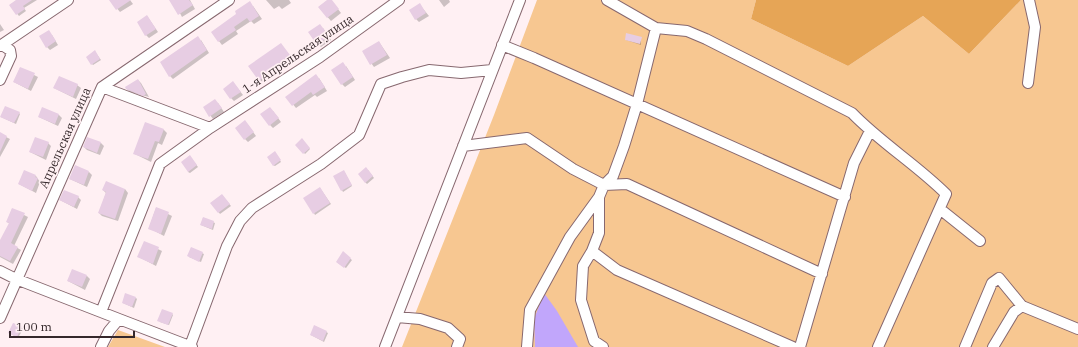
<svg xmlns="http://www.w3.org/2000/svg" width="1078" height="347" font-family="'IBM Plex Serif',serif">
<rect width="100%" height="100%" fill="#fff0f3"/>
<path fill="#f7c791" d="M537 0H756L751 19 848 66 923 16 969 54 1021 0H1078V347H402L494 115Z
M118 330 165 347H108Z"/>
<path fill="#e6a556" d="M756 0H1021L969 54 923 16 848 66 751 19Z"/>
<path fill="#c1a6fb" d="M544 293 557 311 578 347H535L534 319Z"/>
<path fill="#0003" d="M17 0H37L24 8 26 11 19 16 10 5Z
M110 0H130L133 4 120 12Z
M173 0H190L195 9 182 17Z
M266 0H289L291 3 282 9 279 6 274 9Z
M328 0H331L341 13 331 21 319 7Z
M439 0H449L450 2 444 7Z
M420 5 429 16 419 22 416 19Z
M253 6 262 19 254 24 251 21 236 31 238 34 222 45 212 32Z
M147 16 158 32 149 38 146 35Z
M0 24 4 30 0 32Z
M323 28 331 40 321 47 318 44Z
M52 35 58 45 50 50 47 47Z
M641 38V45L626 40Z
M201 40 209 53 173 79 170 76Z
M379 42 390 58 374 67 363 52Z
M283 47 291 58 262 82 260 80Z
M96 53 101 60 93 65 92 64Z
M346 66 355 80 345 87 342 84Z
M20 68 38 77 31 91 14 82Z
M319 78 327 91 317 97 315 95 296 108 287 97Z
M138 80 141 83 149 97 130 92 127 89Z
M77 85 81 88 76 99 54 88Z
M236 86 243 95 234 101 231 98Z
M218 103 224 112 213 119 204 107Z
M273 111 281 122 273 128 270 125Z
M19 113 20 114 16 124 1 117Z
M59 115 62 118 58 126 39 117Z
M146 123 164 130 167 133 162 145 158 143 151 162 135 154Z
M248 125 256 136 248 142 245 139Z
M0 134 10 139 0 157Z
M302 140 310 149 305 154 297 145Z
M48 143 51 146 46 160 30 152Z
M101 143 104 146 100 155 87 150 84 147Z
M276 154 281 162 275 166 273 165Z
M191 158 198 167 190 173 188 172Z
M368 170 374 178 367 184 365 182Z
M89 172 92 175 87 187 70 179Z
M345 173 352 186 343 192 342 190Z
M36 176 40 182 36 193 19 184Z
M320 188 331 204 315 215 314 213Z
M125 189 128 193 118 221 102 216 99 213 106 193 103 190Z
M222 195 231 206 220 214 212 203Z
M78 197 81 200 77 209 60 200Z
M156 208 172 216 164 236 149 228Z
M12 209 28 217 14 246 21 250 13 264 0 257V242L10 224 7 222Z
M203 218 215 223 213 230 201 225Z
M145 243 162 251 156 266 139 257Z
M191 248 204 254 201 262 189 257Z
M343 253 352 260 346 268 338 263Z
M87 276 90 279 85 290 68 281Z
M136 298 137 299 134 308 123 303Z
M172 314 173 315 169 325 160 322Z
M315 326 328 333 324 342 311 335Z
M21 327 23 329 18 338 9 333Z"/>
<path fill="#e7cde3" d="M16 0H32L23 6 25 9 16 15 9 5Z
M109 0H131L116 10Z
M169 0H189L193 5 178 15Z
M327 0H332L339 9 327 18 318 7Z
M250 1 259 16 250 22 247 18 234 27 236 30 218 42 211 32 236 14 235 11Z
M420 3 426 13 415 20 409 10Z
M147 15 156 29 145 36 137 22Z
M320 24 329 36 317 45 308 32Z
M49 30 56 41 46 48 39 36Z
M626 33 642 37 640 44 625 40Z
M198 36 207 50 169 77 160 62Z
M379 41 387 55 370 65 362 51Z
M281 43 290 55 259 81 248 66Z
M95 50 100 59 91 65 86 57Z
M343 62 353 77 341 85 331 70Z
M20 67 35 73 28 89 13 82Z
M316 74 325 87 313 95 311 92 292 106 285 97Z
M59 76 78 84 73 97 53 88Z
M138 79 146 94 143 96 126 89 125 87Z
M233 81 241 92 230 99 223 89Z
M215 99 222 108 209 117 203 107Z
M5 106 20 112 14 123 0 117Z
M42 107 59 114 55 124 38 117Z
M270 107 279 118 269 126 260 114Z
M245 120 254 132 244 140 235 128Z
M145 122 164 129 159 142 155 141 148 159 133 154Z
M0 132 7 136 0 152Z
M35 137 49 142 43 157 29 152Z
M87 137 101 142 97 153 83 147Z
M302 138 310 148 303 154 295 145Z
M275 151 281 160 273 166 267 157Z
M190 155 197 165 188 172 181 162Z
M75 165 89 171 84 185 69 179Z
M366 167 373 176 365 183 358 174Z
M24 170 36 175 35 177 38 178 32 191 18 184Z
M344 170 352 185 341 191 333 176Z
M106 181 125 189 115 219 98 213 106 192 102 190Z
M320 187 330 203 313 214 303 198Z
M64 190 79 196 74 207 59 200Z
M222 194 230 204 218 213 210 203Z
M156 207 169 212 161 234 148 229Z
M12 208 25 213 11 243 18 247 10 261 0 256V240L9 223 6 222Z
M203 217 214 221 212 229 200 225Z
M144 241 159 247 153 264 137 257Z
M191 247 203 252 199 262 187 256Z
M343 251 351 258 344 268 336 262Z
M72 269 87 275 82 287 67 281Z
M125 293 136 297 132 307 122 303Z
M162 309 173 313 168 325 157 321Z
M13 323 22 326 17 337 8 333Z
M314 325 327 331 323 341 310 335Z"/>
<g fill="none" stroke-linecap="round" stroke-linejoin="round">
<defs>
<path id="minor" d="M607 0 656 28 687 31 706 39 852 113C881 143 917 165 946 194L878 347
M502 45 534 58 845 197
M0 46 68 0
M0 80 11 56 10 50 2 45
M1028 83 1035 27 1029 0
M102 87 210 128 320 57 399 0
M463 146 527 138 573 169 604 185 613 176 624 146 637 104 656 28
M940 209 980 241
M592 251 617 270 793 347
M0 271 16 279 119 319
M101 312 160 164 210 128
M397 317 420 319 448 328 460 339 457 347
M0 318 102 87 229 0
M190 346 227 246 240 221 252 208 321 164 359 135 381 84 402 77 429 70 461 73 492 70
M101 347 109 331 119 319 192 347
M385 347 520 0
M527 347 530 310 570 237 599 197
M603 347 594 341 581 300 583 266 592 251 599 233V197L604 185 627 184 822 274
M800 347 854 163 870 131
M965 347 992 283 999 278 1022 306
M993 347 1014 312 1022 306 1078 329"/>
</defs>
<use href="#minor" stroke="#87686f" stroke-width="12"/>
<use href="#minor" stroke="#fff" stroke-width="10"/>
</g>
<g text-anchor="middle" stroke-width="3.5" stroke-linejoin="round" paint-order="stroke">
<g font-size="12" fill="#35282b" stroke="#fff0f3">
<text transform="translate(298 54) rotate(-34)" y="4">1-я Апрельская улица</text>
<text transform="translate(65 138) rotate(-66)" y="4">Апрельская улица</text>
</g>
</g>
<path d="M10 331v6h124v-6" fill="none" stroke="#35282b" stroke-width="2"/>
<text x="16" y="331" font-size="12" fill="#35282b" stroke="#fff0f3" stroke-width="3" paint-order="stroke">100 m</text>
</svg>
